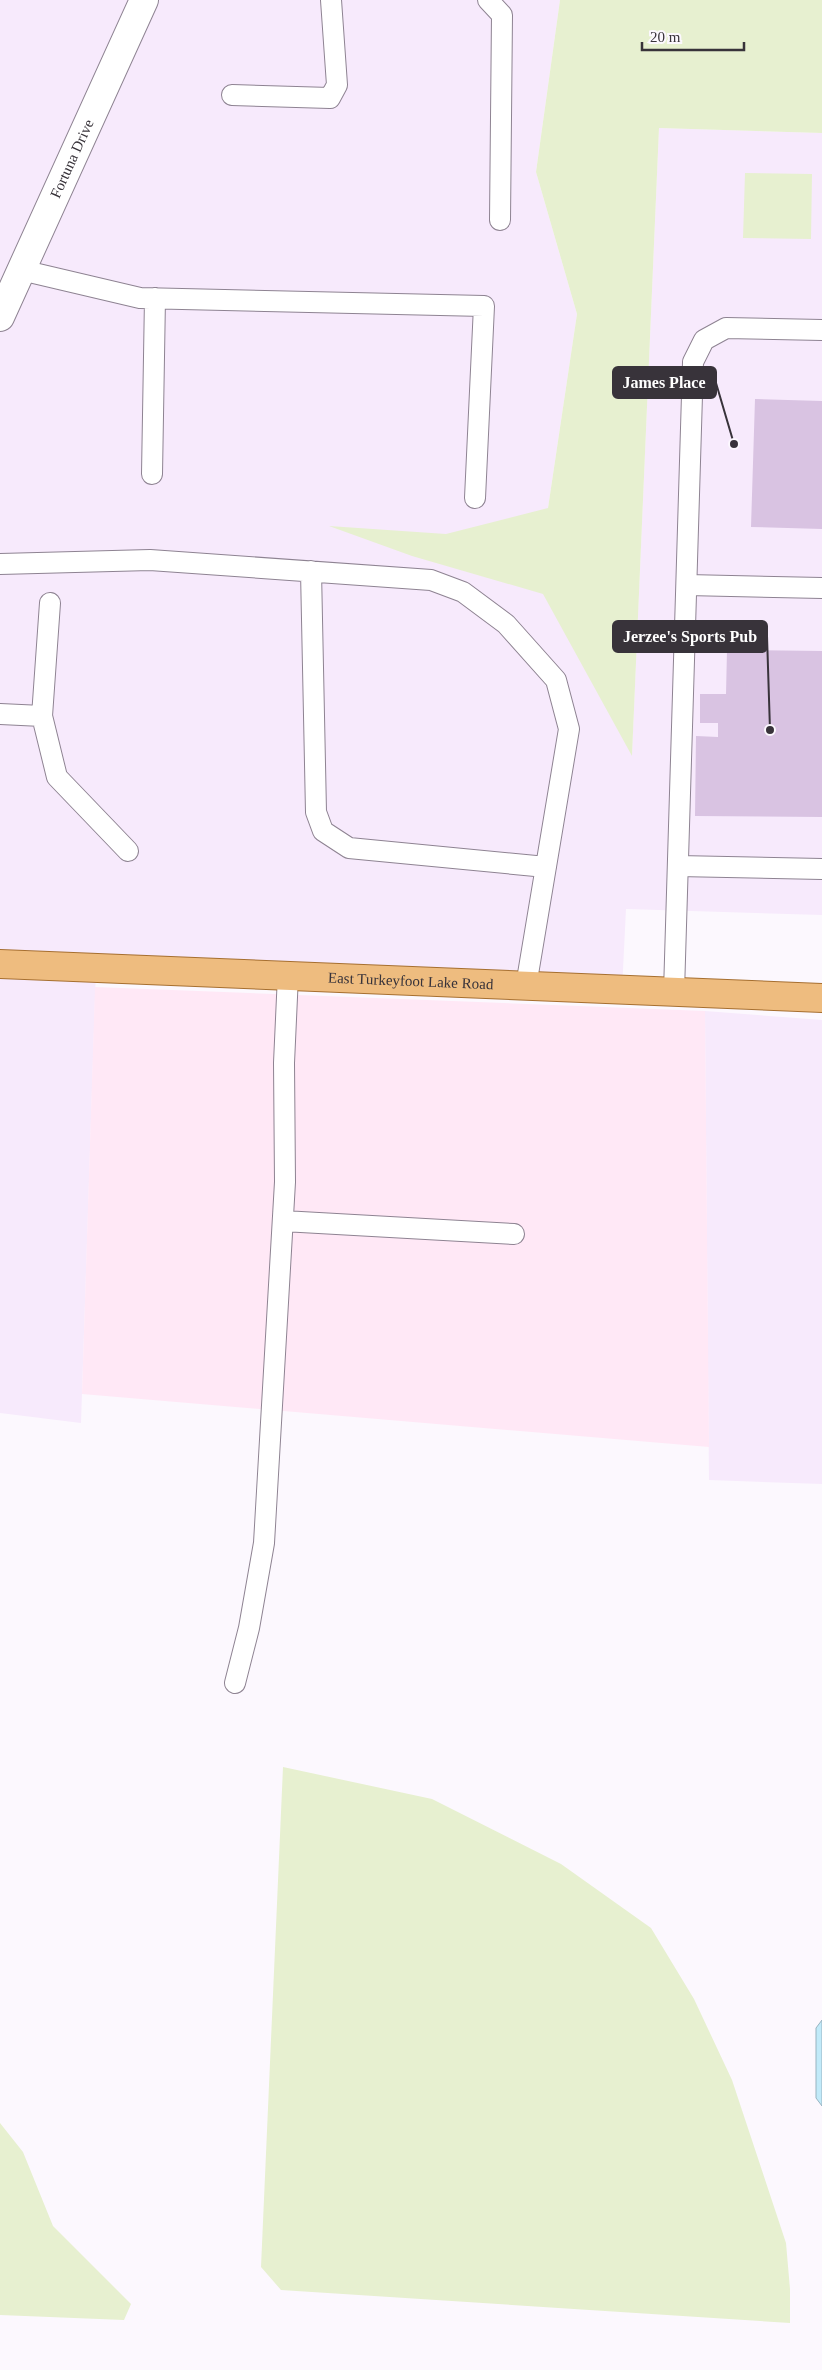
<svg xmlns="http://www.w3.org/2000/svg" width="822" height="2370" font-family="'Times New Roman',serif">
<rect width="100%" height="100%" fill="#fcf8fe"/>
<path fill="#f7eafc" d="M0 0H560L536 172 577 314 548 508 632 755 659 128 822 133V915L626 909 622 990 96 968 81 1423 0 1413Z
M705 1011 822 1020V1484L709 1480Z"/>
<path fill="#ffe8f6" d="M95 987 705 1011 709 1447 82 1394Z"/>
<path fill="#e7f0d0" d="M560 0H822V133L659 128 632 756 543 594 412 556 329 526 446 534 548 508 577 314 536 172Z
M745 173 812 174 811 239 743 238Z
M283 1767 432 1799 561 1864 651 1928 694 1999 732 2080 786 2243 790 2289V2323L281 2290 261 2267Z
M0 2123 23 2152 53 2226 131 2304 124 2320 0 2315Z"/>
<path fill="#c1eaf9" stroke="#98b3c0" d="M822 2020V2106L816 2098V2028Z"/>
<path fill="#d9c3e2" d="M755 399 822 401V529L751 527Z
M727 650 822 651V817L695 816 696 736 718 737V723H700V694H726Z"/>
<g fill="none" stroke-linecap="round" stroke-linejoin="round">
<defs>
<path id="service" d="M488 0 502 15 500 220
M232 95 330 98 337 85 331 0
M21 270 140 298 484 306 475 498
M152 474 155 298
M0 564 150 560 431 580 463 592 506 624 556 680 569 729 526 986
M311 571 316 812 323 831 349 848 546 867
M687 585 822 588
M0 714 42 716 57 777 128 851
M42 716 50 603
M678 866 822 869
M674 992 693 362 704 340 726 328 822 330
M283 1221 514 1234
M235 1683 249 1628 264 1543 285 1182 284 1063 288 975"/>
<g id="minor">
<path id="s1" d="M0 317 144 0"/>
</g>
<g id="primary">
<path id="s2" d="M0 964 822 998"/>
</g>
</defs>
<use href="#service" stroke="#8e8392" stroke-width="22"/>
<use href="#minor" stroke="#8e8392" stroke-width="30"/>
<use href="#primary" stroke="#a66f30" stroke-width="30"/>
<use href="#service" stroke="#fff" stroke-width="20"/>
<use href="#minor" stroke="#fff" stroke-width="28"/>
<use href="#primary" stroke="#eebc7f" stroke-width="28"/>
</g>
<g text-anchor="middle" stroke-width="5" stroke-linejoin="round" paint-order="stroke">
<g font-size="15" fill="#38333a" stroke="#fcf8fe">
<text dy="5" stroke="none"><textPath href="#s1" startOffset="174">Fortuna Drive</textPath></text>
<text dy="5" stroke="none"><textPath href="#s2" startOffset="411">East Turkeyfoot Lake Road</textPath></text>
</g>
</g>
<path fill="none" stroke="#38333a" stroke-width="2" d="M734 444L716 383M770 730L767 636"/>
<g fill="#38333a" stroke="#fcf8fe" stroke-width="2">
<circle cx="734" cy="444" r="5"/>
<circle cx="770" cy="730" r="5"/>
</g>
<g fill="#38333a" stroke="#38333a" stroke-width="2">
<rect x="613" y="367" width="103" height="31" rx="5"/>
<rect x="613" y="621" width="154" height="31" rx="5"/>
</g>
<g font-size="16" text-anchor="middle" font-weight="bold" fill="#fff">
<text x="664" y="388">James Place</text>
<text x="690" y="642">Jerzee's Sports Pub</text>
</g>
<path d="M642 42v8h102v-8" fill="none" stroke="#38333a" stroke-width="2.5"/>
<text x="650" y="42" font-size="15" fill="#38333a" stroke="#fcf8fe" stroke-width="4" paint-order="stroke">20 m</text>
</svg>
